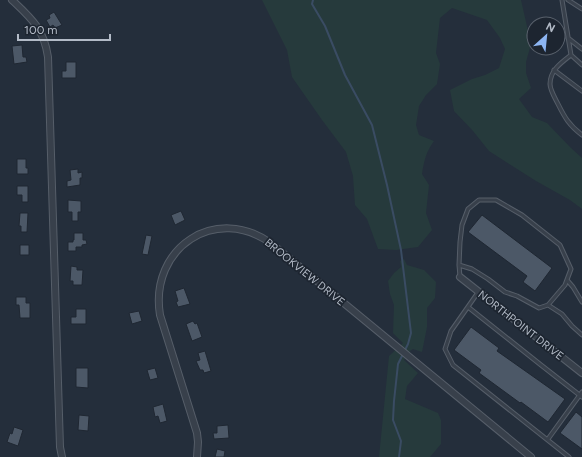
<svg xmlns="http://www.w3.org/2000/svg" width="582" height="457" font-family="Figtree,sans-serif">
<rect width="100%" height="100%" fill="#242e3b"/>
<path fill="#263a3c" d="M262 0H521L531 44 526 62V73L531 88 519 99 532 117 547 123 570 147 582 158V209L570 200 536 181 489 151 473 131 454 111 450 90 472 79 485 75 499 68 505 49 500 38 487 20 452 8 440 18 436 53 440 64 437 84 426 95 419 106 416 125 419 135 434 141C426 152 424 161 422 174L429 185 426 213 432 230 418 247 396 250 378 249 367 219 355 205 353 176 346 152 322 120 292 77 287 50Z
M404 259 407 265 424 270 436 282 435 298 427 308V327L422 352 413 349 410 351 404 360 418 373 407 386 405 399 438 413 441 420V444L430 457H379L389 356 403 343 393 333 394 305 390 294 388 281 394 273 401 267 400 261Z"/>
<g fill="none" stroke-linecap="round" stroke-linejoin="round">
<path stroke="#3a4c63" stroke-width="2" d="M313 0 312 4 325 26 345 75 372 125 387 185 401 250 411 333 408 344 398 364 394 401 393 420 401 441 399 457"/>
</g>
<path fill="#4c5867" stroke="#1f2732" d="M54 12 62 25 55 28 53 25 50 27 46 20 50 18 49 15Z
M22 45 23 57H26L27 62 14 64 12 46Z
M66 62H76V78H62V71H66Z
M17 159H26V168H28V174H17Z
M78 169V173L82 172V178H80V185L67 187V181L71 180 70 170Z
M17 186H28V202H22V195H17Z
M68 200 81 201V212H78V221H72V212H68Z
M181 211 185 220 175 225 171 215Z
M20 213H28L27 232H21V226H19Z
M482 215 552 268 535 291 523 282 527 276 468 232Z
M74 233H83V240H86L87 244 82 245V247H76V251H68V242H73V240H74Z
M146 235 152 236 148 255 142 254Z
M20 245H29V255H20Z
M71 266 77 267V270H83L82 285H73V281H70Z
M184 288 190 304 178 307 176 302 178 301 175 291Z
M16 297H26V303H30V318H20L19 305H16Z
M76 309H86V324H71V317H76Z
M139 311 142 321 132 324 129 313Z
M193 321 195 324 197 323 202 337 192 341 186 324Z
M471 327 499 348 497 351 565 399 548 422 521 402 520 403 479 373 481 370 454 350Z
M205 351 211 371 204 373 203 370H200L196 361 200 360 198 353Z
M76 368H88V388L76 387Z
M155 368 158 378 150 380 147 370Z
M163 404 167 421 160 423 158 416 155 417 153 407Z
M576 412 582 417V449L560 433Z
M79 415 89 416 88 431 78 430Z
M228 425 229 438 214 439 213 433H217V426Z
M14 427 23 430 18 446 7 442 10 433 12 434Z
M217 449 225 451 224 457H215Z"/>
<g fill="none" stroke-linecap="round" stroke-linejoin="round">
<defs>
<path id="service" d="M562 0 571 55 582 65
M568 0 582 9
M568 38 582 49
M571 55C562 62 550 70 550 84 550 90 555 98 558 104 565 118 569 125 582 135
M554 70 582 91
M459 265 472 269 488 279 505 292 517 296 539 308 548 305 565 285 571 269 560 245 522 215 496 200H479L468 209 462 225 460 242 459 265 460 277
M567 280 573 287 582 302
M479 291 451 331 445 349 453 365 569 457
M548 305 562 314 572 326 582 335
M468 307 541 365 582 397
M548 439 582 392"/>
<path id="minor" d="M12 0C31 18 44 29 48 57L60 447 62 457
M460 277 582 373
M197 457 198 442 197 433 160 315C149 248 216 203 272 244L531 457"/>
</defs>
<use href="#service" stroke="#565e69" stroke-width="5"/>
<use href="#minor" stroke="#565e69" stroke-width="8"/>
<use href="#service" stroke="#38404b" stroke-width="3"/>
<use href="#minor" stroke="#38404b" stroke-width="6"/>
</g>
<g text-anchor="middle" stroke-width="3.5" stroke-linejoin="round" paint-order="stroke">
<g font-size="11" fill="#b3bbc7" stroke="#1d2530">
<text transform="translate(305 272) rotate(39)" y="4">BROOKVIEW DRIVE</text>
<text transform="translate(521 325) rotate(38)" y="4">NORTHPOINT DRIVE</text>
</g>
</g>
<g transform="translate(546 36) rotate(27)"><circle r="19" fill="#1d2530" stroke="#59616c"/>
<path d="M0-3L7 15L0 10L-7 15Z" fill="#8db5f2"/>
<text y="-6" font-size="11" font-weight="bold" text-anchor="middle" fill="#b3bbc7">N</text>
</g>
<path d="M18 34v6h92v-6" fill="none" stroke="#b3bbc7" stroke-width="2"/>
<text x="24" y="34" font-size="12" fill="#b3bbc7" stroke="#1d2530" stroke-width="3" paint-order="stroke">100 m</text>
</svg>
